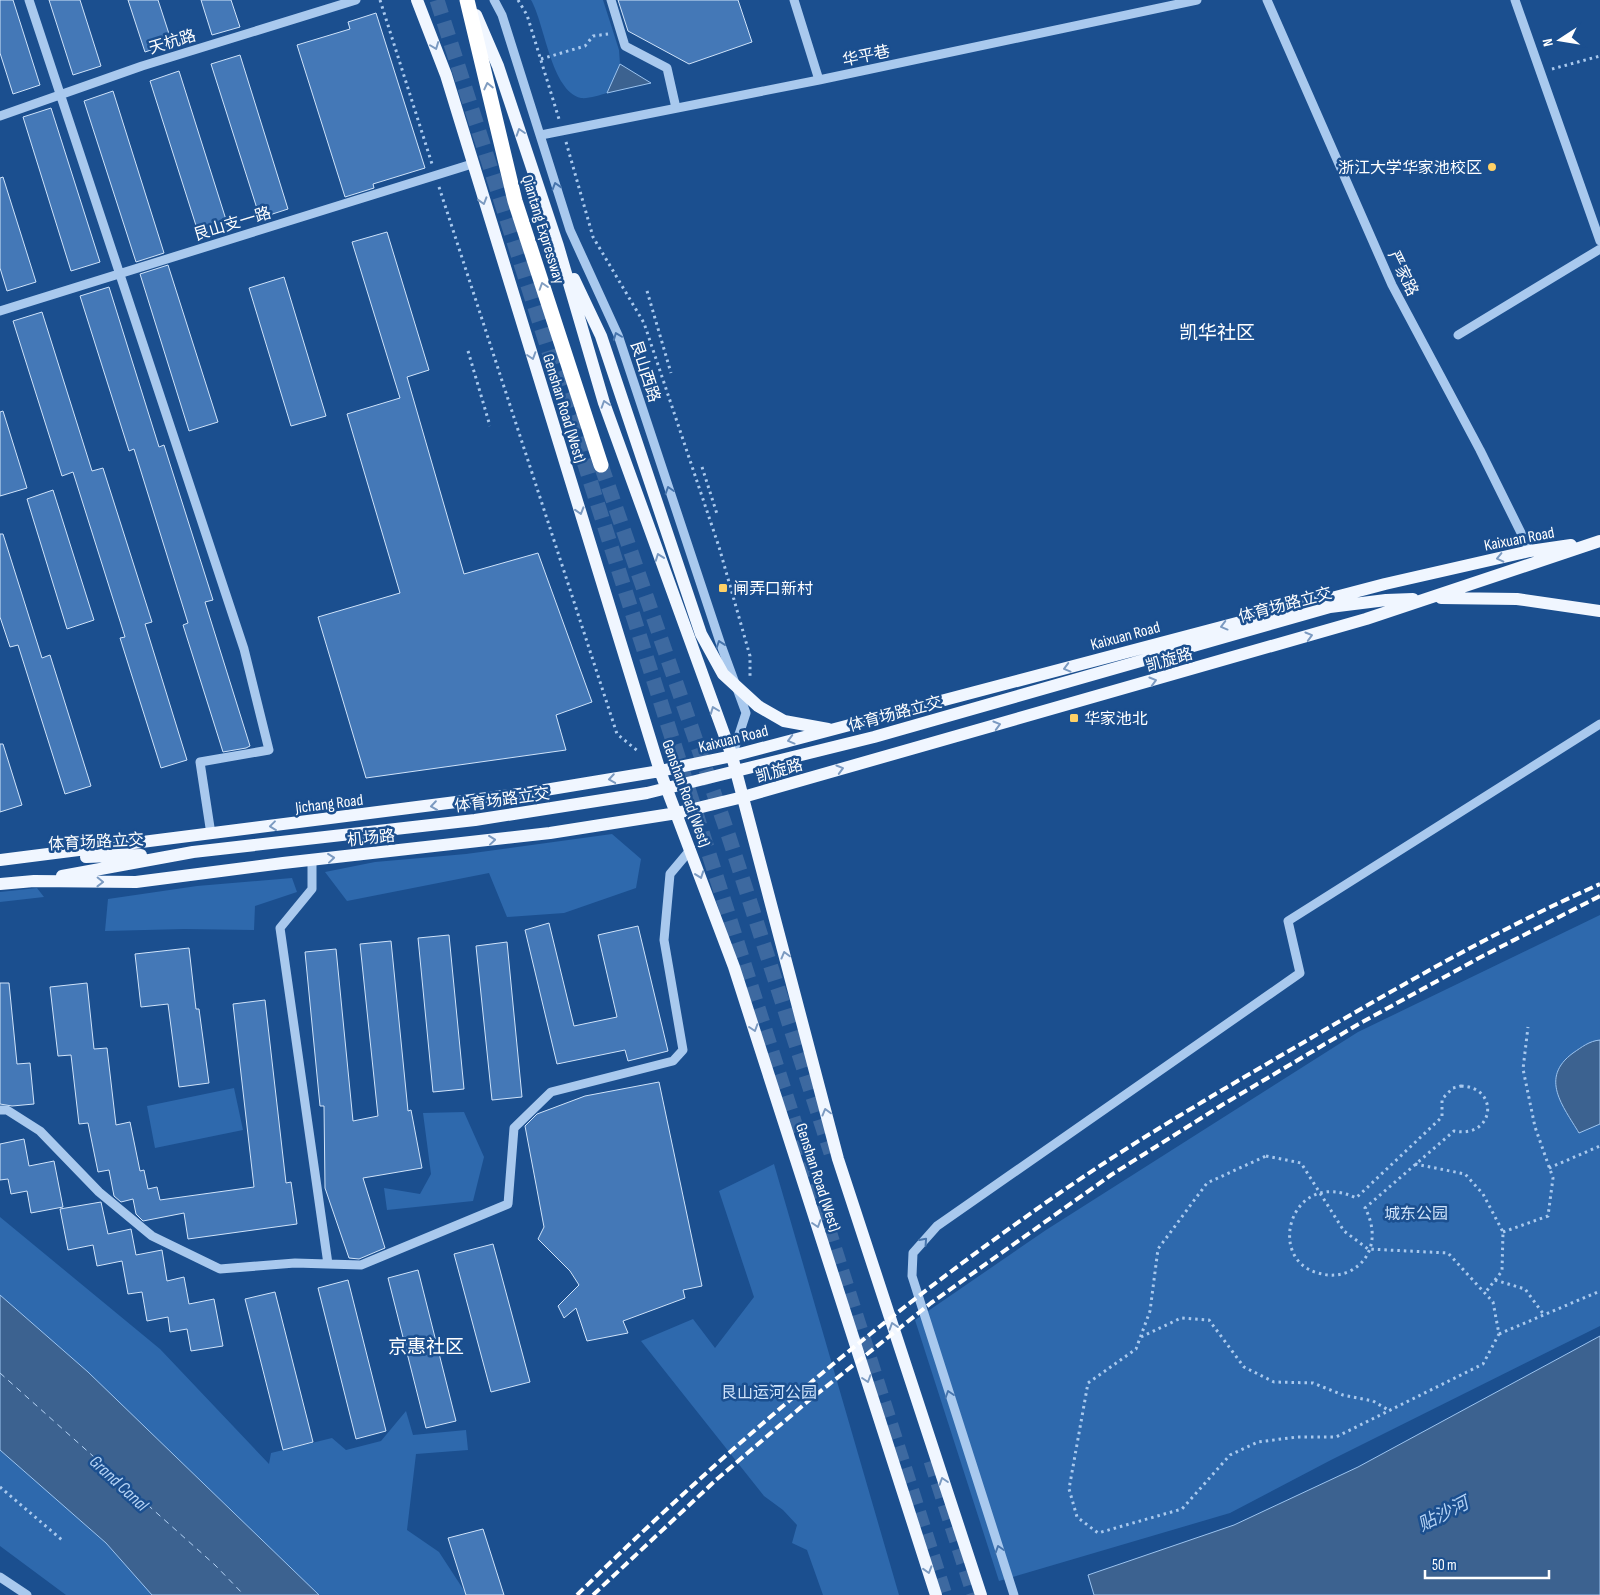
<svg xmlns="http://www.w3.org/2000/svg" width="1600" height="1595" font-family="'Sofia Sans Condensed','Noto Sans SC',sans-serif">
<rect width="100%" height="100%" fill="#1b4f8f"/>
<path fill="#2e69ad" d="M531 0H603L619 50 620 64 607 93C600 95 588 99 581 98 551 91 545 24 531 0Z
M612 834 641 859 636 888 564 913 507 917 489 873 347 901 325 872 375 862 466 854Z
M292 878 297 892 255 906 254 930 184 929 105 931 108 899 197 886Z
M37 888 44 897 0 902V892Z
M1600 915V1326L1331 1460 1230 1513 999 1581 915 1320 1046 1230 1358 1032Z
M234 1088 243 1130 155 1148 147 1106Z
M464 1112 484 1157 473 1201 387 1210 384 1188 420 1194 431 1174 423 1113Z
M774 1164 899 1595H823L807 1550 792 1543 797 1525 783 1510 764 1496 641 1341 693 1319 715 1348 754 1297 719 1191Z
M0 1217 160 1349 269 1464 271 1453 332 1438 346 1450 381 1441 406 1411 413 1435 466 1430 468 1450 416 1454 407 1530 439 1552 467 1595H66L0 1546Z"/>
<path fill="#3c6290" stroke="#9cc4f0" d="M620 64 651 83 607 93Z
M1600 1040V1124L1579 1133C1563 1106 1539 1078 1573 1053 1582 1047 1589 1041 1600 1040Z
M0 1295 88 1372 319 1595H152L106 1543 0 1450Z
M1600 1336V1595H1094L1088 1575 1234 1525 1358 1467Z"/>
<g fill="none" stroke-linecap="round" stroke-linejoin="round">
<path stroke="#b5d3f5" stroke-width="1" stroke-dasharray="6 5" stroke-linecap="butt" d="M0 1373 215 1565 244 1595"/>
</g>
<path fill="#4478b7" stroke="#cfe3fa" d="M0 0H13L40 85 13 94 0 53Z
M49 0H80L101 66 73 75Z
M128 0H158L172 43 145 52Z
M201 0H231L240 27 212 35Z
M618 0H738L752 42 689 64 628 31Z
M376 13 425 168 373 184 374 188 345 197 297 45 350 29 348 22Z
M240 55 288 209 260 218 211 64Z
M179 71 228 226 199 235 150 81Z
M113 91 164 253 136 262 84 101Z
M51 108 100 262 71 271 23 117Z
M3 177 36 282 7 291 0 268V178Z
M387 232 429 370 407 377 464 574 538 553 592 702 556 715 566 750 366 778 318 617 400 593 347 414 400 398 352 242Z
M168 265 218 422 189 431 140 274Z
M284 277 326 416 291 426 249 288Z
M109 287 159 447 164 445 213 600 205 602 250 746 246 748 223 752 183 625 188 623 134 449 129 451 80 296Z
M42 312 92 471 103 468 152 622 145 624 187 760 161 768 120 638 125 637 73 472 62 476 13 321Z
M3 411 27 488 0 496V412Z
M53 490 94 620 67 629 27 499Z
M0 534H3L42 658 50 655 91 786 65 794 18 645 10 647 0 617Z
M0 744H3L22 805 0 812Z
M549 923 574 1026 617 1017 598 935 638 926 668 1051 628 1061 625 1050 557 1064 525 930Z
M449 935 464 1089 433 1092 418 938Z
M391 941 408 1111 411 1110 422 1168 363 1178 385 1248 359 1259 349 1258 325 1188 324 1106H320L305 952 336 949 353 1121 378 1116 360 944Z
M507 942 522 1097 492 1100 476 946Z
M189 948 196 1009H199L209 1083 179 1087 168 1004 141 1007 135 954Z
M0 983H9L17 1064 30 1063 34 1104 12 1106 0 1104Z
M87 983 94 1049 107 1048 116 1125 130 1122 140 1171 144 1170 148 1189 157 1187 160 1200 254 1187 233 1004 265 1000 286 1183 291 1182 297 1224 188 1239 184 1213 143 1221 136 1214 133 1199 121 1202 114 1196 109 1170 98 1172 88 1123 79 1124 71 1055 58 1056 50 987Z
M659 1082 702 1286 683 1290 685 1298 623 1321 628 1333 587 1341 576 1308 564 1318 558 1306 579 1285 570 1271 538 1239 544 1227 525 1126 537 1114 585 1096Z
M24 1139 29 1166 54 1161 63 1207 31 1213 27 1191 11 1194 8 1179 0 1180V1144Z
M101 1202 108 1234 131 1229 136 1255 162 1250 167 1281 184 1277 189 1304 214 1299 223 1346 191 1351 187 1329 170 1332 168 1317 147 1321 142 1292 128 1294 122 1261 97 1266 93 1245 68 1250 60 1209Z
M493 1244 530 1382 491 1392 454 1254Z
M418 1270 456 1421 426 1428 388 1278Z
M348 1280 386 1431 356 1439 318 1288Z
M275 1292 313 1442 283 1450 245 1299Z
M483 1529 504 1595H466L448 1538Z"/>
<g fill="none" stroke-linecap="round" stroke-linejoin="round">
<path stroke="#3d69a0" stroke-width="15" stroke-dasharray="15 8" stroke-linecap="butt" d="M437 0 945 1595
M601 465 729 837 831 1153
M931 1461 974 1595"/>
<path stroke="#a9c9ee" stroke-width="3" stroke-dasharray="2.5 4" stroke-linecap="butt" d="M380 0 432 164
M518 0 527 15 559 119
M541 59 585 46 593 36 608 34
M1552 69 1600 56
M566 142 593 237 644 323 719 547 750 656V679
M439 187 617 734 639 752
M647 291 671 373
M468 351 490 426
M702 467 717 514
M1461 1086C1500 1087 1495 1139 1454 1131L1365 1208C1378 1232 1374 1260 1348 1272 1338 1276 1328 1276 1318 1273 1265 1259 1291 1167 1356 1198L1442 1117V1099L1453 1088Z
M1266 1156 1301 1163 1344 1231 1368 1249 1448 1253 1493 1302 1499 1334 1483 1364 1336 1437H1297L1258 1442 1230 1455 1182 1509 1098 1533 1077 1517 1069 1489 1088 1383 1136 1349 1150 1311 1158 1249 1207 1183Z
M1415 1164 1465 1174 1483 1194 1503 1232 1502 1271 1485 1293
M1549 1168 1600 1146
M1503 1232 1548 1216 1553 1178 1535 1127 1523 1069 1528 1027
M1495 1280 1525 1289 1544 1315
M1499 1334 1600 1291
M1141 1337 1181 1318 1209 1320 1244 1367 1274 1382 1313 1383 1343 1395 1373 1401 1390 1411
M0 1487 62 1540"/>
<path stroke="#a9c9ee" stroke-width="9" d="M29 0 244 649 269 750 200 762 211 834
M494 0 502 15 570 230 618 335 721 645 746 713 732 756
M611 0 625 46 667 68 676 108
M794 0 819 80
M1267 0 1392 285 1480 450 1530 551
M1515 0 1600 241
M0 116 142 66 356 0
M541 135 819 80 1197 0
M0 311 472 164
M1458 335 1600 249
M312 860V889L280 928 328 1264
M0 1110H7L40 1131 99 1192 152 1236 220 1269 295 1263 361 1265 508 1204 514 1128 551 1092 673 1061 683 1050 664 940 670 874 691 849
M0 1577 27 1595
M1014 1595 912 1276 913 1253 937 1226 1300 973 1288 921 1600 724"/>
<path stroke="#f0f6ff" stroke-width="12" d="M417 0 446 75 660 771 734 967 936 1595
M476 15 498 66 558 246 604 403 732 756 838 1159 981 1595
M574 279 601 336 701 634 723 674 758 706 784 721 828 729
M1441 598 1517 599 1600 611
M86 857 141 855
M0 860 527 793 660 771 732 756 1385 584 1530 551 1571 545
M62 876 193 852 475 820 647 793 874 737 1330 607 1386 600 1413 599
M0 884 34 881 136 882 283 863 550 833 677 813 743 797 1366 619 1600 541"/>
<path stroke="#fff" stroke-width="15" d="M467 0 515 201 601 465"/>
<path stroke="#fff" stroke-width="4" stroke-dasharray="9 4" stroke-linecap="butt" d="M577 1595C719 1455 871 1326 1034 1211 1123 1147 1217 1093 1311 1038 1405 983 1501 928 1600 884
M593 1595 716 1480 807 1402 931 1303 1111 1175 1222 1105 1357 1025 1479 958 1600 896"/>
</g>
<defs><path id="oneway-chevron" d="M-2-3.5L2.5 0L-2 3.5" fill="none" stroke-width="1.6" stroke-linecap="round" stroke-linejoin="round" transform="scale(1.25)"/></defs>
<g stroke="#7b9ac1">
<use href="#oneway-chevron" transform="translate(435 46) rotate(69)"/>
<use href="#oneway-chevron" transform="translate(520 132) rotate(-108)"/>
<use href="#oneway-chevron" transform="translate(483 201) rotate(73)"/>
<use href="#oneway-chevron" transform="translate(532 356) rotate(72)"/>
<use href="#oneway-chevron" transform="translate(605 404) rotate(-108)"/>
<use href="#oneway-chevron" transform="translate(580 511) rotate(73)"/>
<use href="#oneway-chevron" transform="translate(659 557) rotate(-110)"/>
<use href="#oneway-chevron" transform="translate(1500 558) rotate(167)"/>
<use href="#oneway-chevron" transform="translate(1224 626) rotate(165)"/>
<use href="#oneway-chevron" transform="translate(1309 636) rotate(-16)"/>
<use href="#oneway-chevron" transform="translate(1067 668) rotate(165)"/>
<use href="#oneway-chevron" transform="translate(1153 681) rotate(-16)"/>
<use href="#oneway-chevron" transform="translate(714 710) rotate(-111)"/>
<use href="#oneway-chevron" transform="translate(997 725) rotate(-16)"/>
<use href="#oneway-chevron" transform="translate(791 740) rotate(165)"/>
<use href="#oneway-chevron" transform="translate(840 769) rotate(-16)"/>
<use href="#oneway-chevron" transform="translate(612 779) rotate(171)"/>
<use href="#oneway-chevron" transform="translate(434 806) rotate(172)"/>
<use href="#oneway-chevron" transform="translate(273 826) rotate(173)"/>
<use href="#oneway-chevron" transform="translate(492 840) rotate(-6)"/>
<use href="#oneway-chevron" transform="translate(331 858) rotate(-6)"/>
<use href="#oneway-chevron" transform="translate(700 875) rotate(70)"/>
<use href="#oneway-chevron" transform="translate(100 882) rotate(1)"/>
<use href="#oneway-chevron" transform="translate(785 955) rotate(-105)"/>
<use href="#oneway-chevron" transform="translate(754 1028) rotate(72)"/>
<use href="#oneway-chevron" transform="translate(826 1112) rotate(-105)"/>
<use href="#oneway-chevron" transform="translate(817 1224) rotate(72)"/>
<use href="#oneway-chevron" transform="translate(893 1326) rotate(-108)"/>
<use href="#oneway-chevron" transform="translate(867 1379) rotate(72)"/>
<use href="#oneway-chevron" transform="translate(943 1481) rotate(-108)"/>
<use href="#oneway-chevron" transform="translate(928 1570) rotate(73)"/>
</g>
<g stroke="#829ec1">
<use href="#oneway-chevron" transform="translate(488 86) rotate(-103)"/>
<use href="#oneway-chevron" transform="translate(543 286) rotate(-108)"/>
</g>
<g stroke="#4674ac">
<use href="#oneway-chevron" transform="translate(556 186) rotate(-107)"/>
<use href="#oneway-chevron" transform="translate(617 336) rotate(-111)"/>
<use href="#oneway-chevron" transform="translate(669 490) rotate(-108)"/>
<use href="#oneway-chevron" transform="translate(720 644) rotate(-109)"/>
<use href="#oneway-chevron" transform="translate(924 1241) rotate(-48)"/>
<use href="#oneway-chevron" transform="translate(949 1394) rotate(-108)"/>
<use href="#oneway-chevron" transform="translate(999 1549) rotate(-108)"/>
</g>
<g fill="#ffd166" stroke="#1b4f8f" stroke-width="2">
<circle cx="1492" cy="167" r="5"/>
<rect x="718" y="583" width="10" height="10" rx="2.5"/>
<rect x="1069" y="713" width="10" height="10" rx="2.5"/>
</g>
<g text-anchor="middle" stroke-width="5" stroke-linejoin="round" paint-order="stroke">
<g font-size="16" fill="#fff" stroke="#1b4f8f">
<text transform="translate(172 41) rotate(-17)" y="6">天杭路</text>
<text transform="translate(866 55) rotate(-12)" y="6">华平巷</text>
<text transform="translate(232 223) rotate(-17)" y="6">艮山支一路</text>
<text transform="translate(544 229) rotate(73)" y="6">Qiantang Expressway</text>
<text transform="translate(1404 273) rotate(64)" y="6">严家路</text>
<text transform="translate(646 371) rotate(72)" y="6">艮山西路</text>
<text transform="translate(565 408) rotate(73)" y="6">Genshan Road (West)</text>
<text transform="translate(1519 538) rotate(-11)" y="6">Kaixuan Road</text>
<text transform="translate(1285 604) rotate(-15)" y="6">体育场路立交</text>
<text transform="translate(1125 635) rotate(-15)" y="6">Kaixuan Road</text>
<text transform="translate(1169 659) rotate(-16)" y="6">凯旋路</text>
<text transform="translate(895 713) rotate(-15)" y="6">体育场路立交</text>
<text transform="translate(733 738) rotate(-14)" y="6">Kaixuan Road</text>
<text transform="translate(779 770) rotate(-16)" y="6">凯旋路</text>
<text transform="translate(687 793) rotate(70)" y="6">Genshan Road (West)</text>
<text transform="translate(502 799) rotate(-8)" y="6">体育场路立交</text>
<text transform="translate(329 803) rotate(-7)" y="6">Jichang Road</text>
<text transform="translate(371 837) rotate(-6)" y="6">机场路</text>
<text transform="translate(96 841) rotate(-3)" y="6">体育场路立交</text>
<text transform="translate(819 1177) rotate(72)" y="6">Genshan Road (West)</text>
</g>
<g font-size="16" fill="#fff" stroke="#1b4f8f" text-anchor="start">
<text x="1482" y="173" text-anchor="end">浙江大学华家池校区</text>
<text x="733" y="594">闸弄口新村</text>
<text x="1084" y="724">华家池北</text>
</g>
<g font-size="16" fill="#cfe3fa" stroke="#1b4f8f">
<text x="1416" y="1219">城东公园</text>
<text x="769" y="1398">艮山运河公园</text>
</g>
<g font-size="18" font-style="italic" fill="#b5d3f5" stroke="#1b4f8f">
<text transform="translate(119 1483) rotate(43)" y="6">Grand Canal</text>
<text transform="translate(1443 1514) rotate(-27)" y="6">贴沙河</text>
</g>
<g font-size="19" fill="#fff" stroke="#1b4f8f">
<text x="1217" y="339">凯华社区</text>
<text x="426" y="1353">京惠社区</text>
</g>
</g>
<g transform="translate(1560 40) rotate(258)" stroke="#1b4f8f" stroke-width="4" paint-order="stroke">
<path d="M0-4L9 19L0 12L-9 19Z" fill="#ffffff"/>
<text y="-8" font-size="14" font-weight="bold" text-anchor="middle" fill="#ffffff">N</text>
</g>
<path d="M1425 1570v8h124v-8" fill="none" stroke="#ffffff" stroke-width="2.5"/>
<text x="1432" y="1570" font-size="15" fill="#ffffff" stroke="#1b4f8f" stroke-width="4" paint-order="stroke">50 m</text>
</svg>
